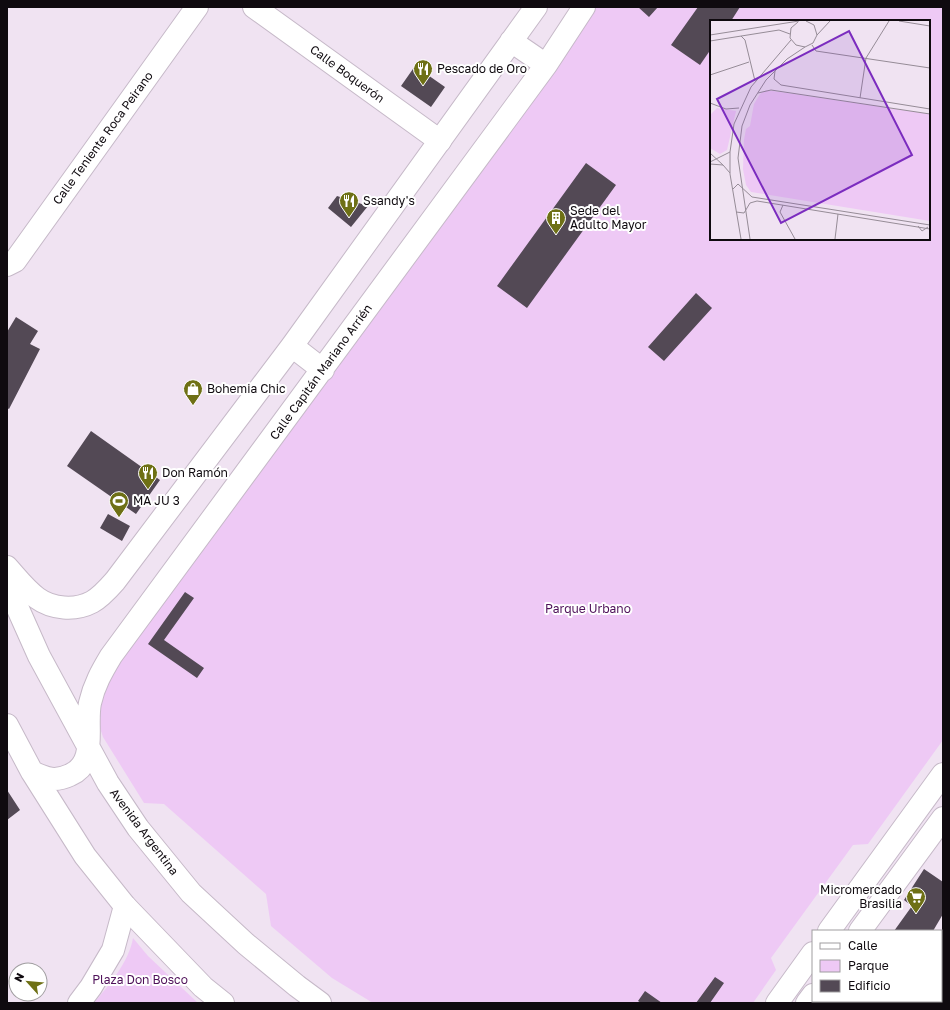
<svg xmlns="http://www.w3.org/2000/svg" width="950" height="1010" font-family="'Golos Text',sans-serif">
<rect width="100%" height="100%" fill="#f0e3f2"/>
<path fill="#eec9f5" fill-rule="evenodd" d="M591 7H943V740L868 844 853 845 771 958 776 970 753 1003H373L332 978 271 926 266 894 164 804 144 803 103 737 95 713 97 684ZM711 21H929V239H711Z
M133 938 148 956 198 1003H94C109 985 129 962 133 938Z"/>
<path fill="#534955" d="M638 7H658L649 17Z
M698 7H740L731 21H711V49L700 65 671 45Z
M415 66 445 87 431 107 401 86Z
M586 163 616 185 527 308 497 286Z
M337 196 368 206 351 227 328 208Z
M696 293 712 308 664 361 648 347Z
M16 317 38 331 30 344 40 349 9 409 7 408V332Z
M91 431 160 480 136 514 67 466Z
M108 514 130 526 122 541 100 528Z
M185 592 194 598 164 640 204 668 197 678 148 644Z
M7 790 20 810 7 820Z
M924 869 943 882V914L933 931H894L912 906 904 900Z
M715 977 724 983 710 1003H696Z
M645 991 662 1003H641L638 1001Z"/>
<g fill="none" stroke-linecap="round" stroke-linejoin="round">
<defs>
<path id="street" d="M254 7 440 141
M7 265 15 261 197 7
M941 978H943
M79 1003 91 987 113 950 125 906"/>
<path id="secondary" d="M511 41 546 65
M292 346 323 370
M7 567C16 577 25 589 37 598 52 609 75 611 92 602 101 597 108 589 115 581L292 346 536 7
M7 573 14 600 39 656 108 783 138 828 191 893 246 944 297 986 320 1003
M7 725 32 772 85 856 125 906 203 987 223 1003
M32 772C47 779 55 782 70 775 98 763 85 727 90 703 94 685 102 671 111 656L546 65 584 7
M829 931 943 774
M860 931 943 818
M777 1003 813 953
M807 1003 813 995"/>
</defs>
<use href="#street" stroke="#c6b9c8" stroke-width="24"/>
<use href="#secondary" stroke="#c6b9c8" stroke-width="24"/>
<use href="#street" stroke="#fff" stroke-width="22"/>
<use href="#secondary" stroke="#fff" stroke-width="22"/>
</g>
<defs>
<symbol id="restaurant-pin" viewBox="-11 -11 22 30"><path d="M0 17L-7.5 6A9.5 9.5 0 1 1 7.5 6Z" fill="#6e7015" stroke="#fff"/><path d="M-5-6h1v4h1v-4h1v4h1v-4h1v5L-1.5 .5V6h-2V.5L-5-1ZM5-6V6H3V1.5H1.5Q1.5-4 5-6Z" fill="#fff"/></symbol>
<symbol id="building-pin" viewBox="-11 -11 22 30"><path d="M0 17L-7.5 6A9.5 9.5 0 1 1 7.5 6Z" fill="#6e7015" stroke="#fff"/><path d="M-4-6H4V6H1V3H-1V6H-4ZM-2.5-4.3h1.7v1.8h-1.7ZM.8-4.3h1.7v1.8H.8ZM-2.5-1h1.7V.8h-1.7ZM.8-1h1.7V.8H.8Z" fill="#fff"/></symbol>
<symbol id="shop-pin" viewBox="-11 -11 22 30"><path d="M0 17L-7.5 6A9.5 9.5 0 1 1 7.5 6Z" fill="#6e7015" stroke="#fff"/><path d="M-5-2.5h2.3a2.7 3.5 0 0 1 5.4 0H5L5.5 6h-11ZM-1.5-2.5h3a1.5 2.3 0 0 0-3 0Z" fill="#fff"/></symbol>
<symbol id="stadium-pin" viewBox="-11 -11 22 30"><path d="M0 17L-7.5 6A9.5 9.5 0 1 1 7.5 6Z" fill="#6e7015" stroke="#fff"/><path d="M0-5a6.5 5 0 1 0 0 10a6.5 5 0 1 0 0-10ZM-3.5-1.8h7v3.6h-7Z" fill="#fff"/></symbol>
<symbol id="supermarket-pin" viewBox="-11 -11 22 30"><path d="M0 17L-7.5 6A9.5 9.5 0 1 1 7.5 6Z" fill="#6e7015" stroke="#fff"/><path d="M-6-5.5h2.5l.6 2H6L4.5 2H-2.5L-4.4-4H-6ZM-1.5 3.2a1.3 1.3 0 1 0 .1 0ZM3 3.2a1.3 1.3 0 1 0 .1 0Z" fill="#fff"/></symbol>
</defs>
<g fill-rule="evenodd">
<use href="#restaurant-pin" x="412" y="58" width="22" height="30"/>
<use href="#restaurant-pin" x="338" y="190" width="22" height="30"/>
<use href="#building-pin" x="545" y="207" width="22" height="30"/>
<use href="#shop-pin" x="182" y="378" width="22" height="30"/>
<use href="#restaurant-pin" x="137" y="462" width="22" height="30"/>
<use href="#stadium-pin" x="108" y="490" width="22" height="30"/>
<use href="#supermarket-pin" x="905" y="886" width="22" height="30"/>
</g>
<g text-anchor="middle" stroke-width="4" stroke-linejoin="round" paint-order="stroke">
<g font-size="12" fill="#0f0a0f" stroke="#fff" text-anchor="start">
<text x="437" y="73">Pescado de Oro</text>
<text x="363" y="205">Ssandy's</text>
<text x="570" y="215">Sede del<tspan x="570" dy="14">Adulto Mayor</tspan></text>
<text x="207" y="393">Bohemia Chic</text>
<text x="162" y="477">Don Ramón</text>
<text x="133" y="505">MA JU 3</text>
<text x="902" y="894" text-anchor="end">Micromercado<tspan x="902" dy="14">Brasilia</tspan></text>
</g>
<g font-size="12" fill="#0f0a0f" stroke="#fff">
<text transform="translate(347 74) rotate(36)" y="4">Calle Boquerón</text>
<text transform="translate(103 138) rotate(-54)" y="4">Calle Teniente Roca Peirano</text>
<text transform="translate(321 372) rotate(-54)" y="4">Calle Capitán Mariano Arrién</text>
<text transform="translate(144 832) rotate(53)" y="4">Avenida Argentina</text>
</g>
<g font-size="12" fill="#4e1059" stroke="#fff">
<text x="588" y="613">Parque Urbano</text>
<text x="140" y="984">Plaza Don Bosco</text>
</g>
</g>
<g transform="translate(710 20)">
<rect width="220" height="220" fill="#f0e3f2"/>
<path d="M56 70 220 94V201L41 172 36 165 33 149 34 120 36 109 40 106 44 84 50 74ZM7 88 26 91 17 130 10 134 0 128V95Z" fill="#eec9f5"/>
<path fill="none" stroke="#968c97" stroke-width="1" d="M189 1 220 6M88 2 81 8 80 18 86 25 95 27 103 23 107 15 104 5 96 1M0 15 89 1M107 15 120 1M31 16 35 20 45 61M0 21 69 10 80 14M102 25 106 31 220 48M65 51 64 59 71 65 220 89M0 55 39 42M48 73 61 70 220 94M150 78 156 38 179 1M0 83 16 89 29 88M0 133 13 145M0 142 20 132M0 144 13 145 20 153M23 169 28 164 42 177 220 205M73 185 70 192 85 219M26 192 34 193 40 183 47 181 220 209M208 206 212 211 218 207M31 219 20 154V132L24 104 41 67 81 20M40 219 28 138 32 106 40 85 56 60 77 39 95 27M125 219 128 194"/>
<path fill="#7b2cbf" fill-opacity="0.15" stroke="#7b2cbf" stroke-width="2" d="M139 11 202 135 71 203 7 79Z"/>
<rect width="220" height="220" fill="none" stroke="#0f0a0f" stroke-width="2"/>
</g>
<rect width="950" height="1010" fill="none" stroke="#0f0a0f" stroke-width="16"/>
<rect x="812" y="930" width="130" height="72" fill="#ffffff" stroke="#9f9d9f"/>
<rect x="820" y="943" width="20" height="6" fill="#ffffff" stroke="#9f9d9f"/>
<text x="848" y="950" font-size="12" fill="#0f0a0f">Calle</text>
<rect x="820" y="960" width="20" height="12" fill="#eec9f5" stroke="#9f9d9f"/>
<text x="848" y="970" font-size="12" fill="#0f0a0f">Parque</text>
<rect x="820" y="980" width="20" height="12" fill="#534955" stroke="#9f9d9f"/>
<text x="848" y="990" font-size="12" fill="#0f0a0f">Edificio</text>
<g transform="translate(28 982) rotate(297)"><circle r="19" fill="#ffffff" stroke="#9f9d9f"/>
<path d="M0-3L7 15L0 10L-7 15Z" fill="#6e7015"/>
<text y="-6" font-size="11" font-weight="bold" text-anchor="middle" fill="#0f0a0f">N</text>
</g>
</svg>
